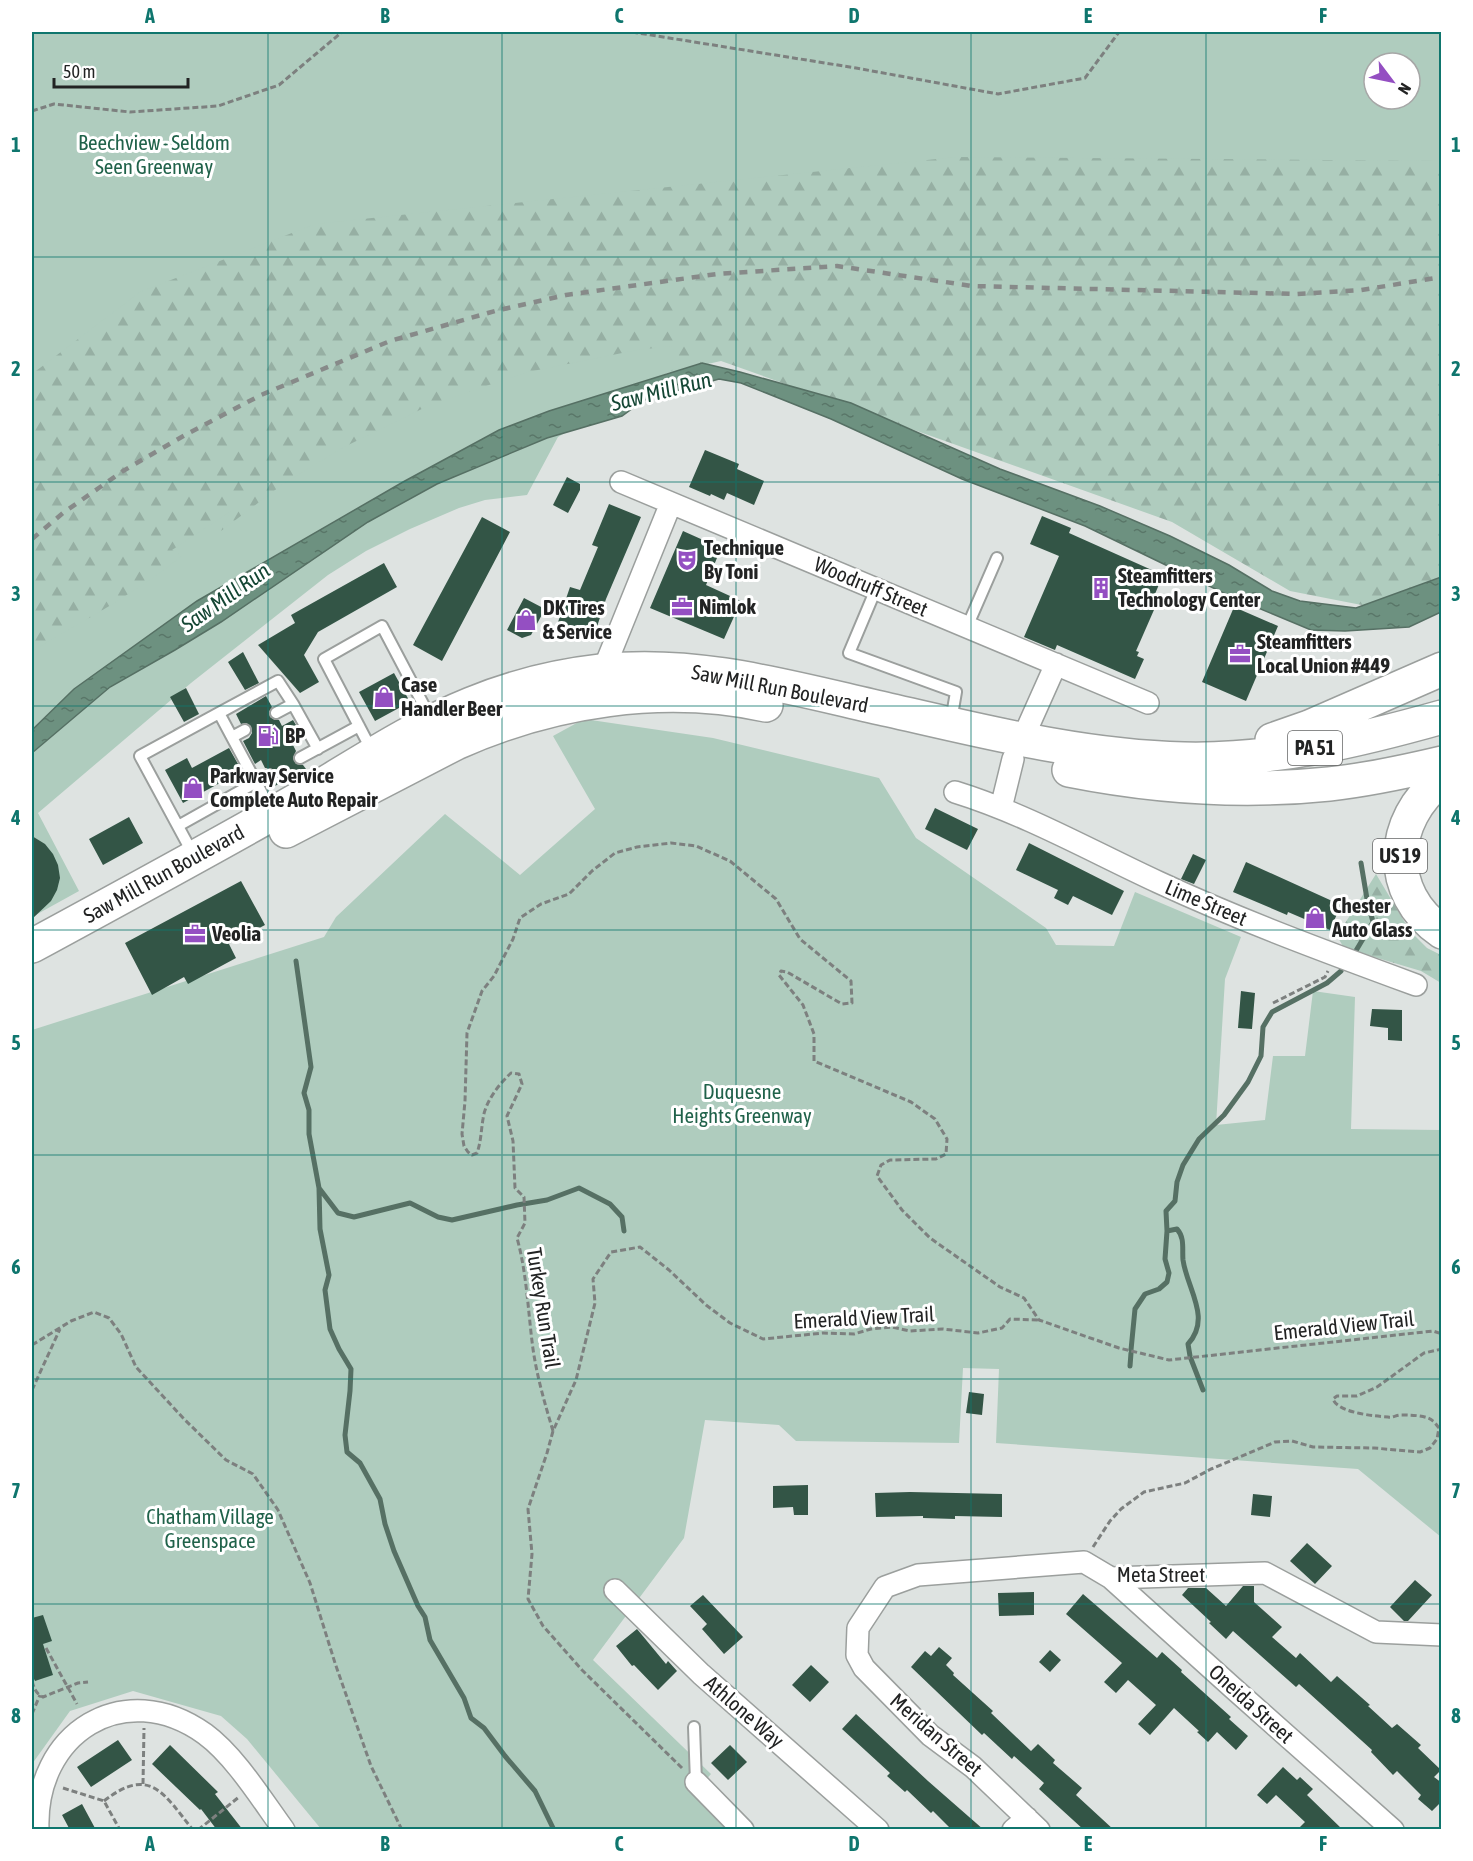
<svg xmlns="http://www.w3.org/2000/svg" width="1473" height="1861" font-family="'Asap Condensed',sans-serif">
<defs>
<pattern id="forest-firs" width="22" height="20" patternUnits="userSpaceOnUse" patternTransform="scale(1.5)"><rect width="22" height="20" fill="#afccbe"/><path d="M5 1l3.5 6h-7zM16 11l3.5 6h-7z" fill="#96afa3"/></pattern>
<pattern id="water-ripples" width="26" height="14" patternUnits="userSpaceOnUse" patternTransform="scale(1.5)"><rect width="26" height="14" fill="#6d9180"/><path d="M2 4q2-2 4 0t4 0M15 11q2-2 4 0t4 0" fill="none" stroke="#597668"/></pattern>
</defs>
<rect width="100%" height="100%" fill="#dee3e1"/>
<path fill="url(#forest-firs)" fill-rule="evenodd" d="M83 32H1441V579L1382 609 1290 591 1172 522 721 361 534 403 32 728V74ZM1374 63H1410V99H1374Z
M1376 874 1410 931 1427 948 1441 955V983L1421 971 1344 948 1337 936Z"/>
<path fill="#afccbe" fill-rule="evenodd" d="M32 32H1441V161L956 157 315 224 140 292 32 374ZM1374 63H1410V99H1374Z
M672 346 682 364 558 437 527 495 485 500 459 508 410 529 366 551 328 575 191 683 38 813 79 891 32 917V653L37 648C87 619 137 592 182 556L172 550 231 511 221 531 283 484 344 447 432 404 528 372 637 350Z
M584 719 713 738 879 778 916 838 1046 928 1056 945 1114 946 1135 892 1241 937 1225 979 1216 1125 1265 1120 1273 1056H1305L1313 991 1355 997 1351 1129 1441 1130V1537L1358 1469 996 1443 999 1369 963 1368 959 1443 796 1441 779 1425 705 1420 684 1538 593 1660 711 1774 694 1793 730 1829H321L247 1739 221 1716 133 1691 70 1711 32 1764V1030L324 937 336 917 445 814 520 875 595 809 553 736Z"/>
<path fill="url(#water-ripples)" stroke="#567064" stroke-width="1.5" d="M702 363 740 372 851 403 1000 469 1100 506 1170 536 1229 565 1272 591 1300 601 1356 608 1441 577V612L1409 627 1345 631 1311 630 1232 597 1085 526 962 479 831 419 741 383 719 379 644 400 622 416 547 438 437 484 368 522 221 622 175 650 110 687 32 753V730L74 689 197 601 403 482 499 430 549 411Z"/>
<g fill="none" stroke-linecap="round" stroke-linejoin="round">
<path stroke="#567064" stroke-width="5" d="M1354 954 1373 922 1367 899 1361 863
M296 961 311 1067 304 1093 309 1110V1134L319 1188 338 1213 354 1217 410 1203 438 1217 452 1220 517 1205 547 1200 579 1188 610 1204 622 1217 624 1231
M319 1188 320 1229 329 1275 325 1290 330 1329 339 1349 351 1369 350 1391 345 1435 347 1452 360 1463 380 1499 385 1524 394 1551 418 1606 425 1617 430 1640 464 1698 471 1718 484 1728 505 1756 535 1791 554 1830
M1167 1231 1177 1229C1185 1238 1182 1249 1183 1260 1187 1289 1212 1318 1188 1344L1190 1356
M1131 1350 1135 1309 1145 1294 1159 1289 1167 1282 1169 1273 1165 1259 1167 1231 1166 1211 1175 1201 1177 1182 1183 1165 1199 1139 1224 1115 1248 1082 1261 1056 1263 1027 1272 1012 1327 983 1341 971
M1191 1359 1203 1390
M1130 1366 1131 1353"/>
</g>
<path fill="#335546" d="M705 450 739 464 737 469 764 481 754 505 727 493 724 500 711 494 710 496 689 487Z
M567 477 580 484V490L568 513 553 505Z
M609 504 641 517 606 599 593 639 557 625 570 587 580 590 598 547 592 545Z
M1042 516 1071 528 1069 533 1163 575 1152 601 1157 603 1136 651 1139 652 1137 656 1144 659 1135 679 1057 645 1055 650 1024 637 1059 556 1030 544Z
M482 517 510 532 442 661 413 645Z
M683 531 721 548 706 585 741 601 724 639 650 608Z
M384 563 397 587 318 632 304 655 319 682 300 693 258 645 295 623 291 615Z
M524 598 545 609 531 635 522 638 507 630Z
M1234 607 1278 626 1246 701 1202 682Z
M243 652 259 683 245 690 228 662Z
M394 673 410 702 375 721 359 692Z
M186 688 199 714 184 722 170 697Z
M266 696 272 707 269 712 270 717 275 720H279L282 726 293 720 302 735 291 741 296 751 293 758 296 764 303 765 306 769 275 786 273 782 276 776 275 771 270 768H265L261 760 255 764 243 741 249 738 252 733 251 726 246 723 241 724 236 714Z
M229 748 242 771 183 803 165 770 187 758 192 768Z
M935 808 978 829 967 850 925 829Z
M129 817 143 843 103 865 89 839Z
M32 836 45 844 53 854 58 865 60 878 57 890 51 901 32 919Z
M1029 843 1124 891 1112 915 1073 896 1068 905 1054 898 1058 890 1016 870Z
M1193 854 1206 860 1194 884 1181 879Z
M1246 862 1341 905 1330 930 1288 912 1287 915 1233 892Z
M241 881 265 925 229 944 236 958 188 984 184 977 152 995 125 943Z
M1241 991 1255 993 1252 1029 1238 1028Z
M1372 1009 1402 1010V1041L1388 1040V1028L1370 1026Z
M969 1392 984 1394 982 1415 966 1413Z
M808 1485V1515H794L793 1507 773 1508V1486Z
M910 1492 1002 1494V1517L955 1516V1519L923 1518V1516L876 1517 875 1493Z
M1253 1494 1272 1496 1270 1517 1251 1515Z
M1307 1543 1332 1566 1315 1584 1290 1561Z
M1415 1580 1432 1595 1408 1621H1404L1390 1607Z
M1243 1586H1254V1602L1282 1627 1272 1637 1296 1658 1300 1653 1331 1682 1337 1676 1370 1705 1368 1706 1392 1728 1397 1724 1421 1745 1418 1748 1441 1770 1434 1777 1442 1783V1801L1432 1811 1418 1799 1421 1795 1397 1771 1393 1775 1371 1752 1372 1750 1299 1684 1296 1687 1233 1631 1226 1639 1209 1623 1211 1622 1182 1595 1188 1588H1206L1226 1606Z
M1034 1592V1615L999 1616 998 1593Z
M1083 1594 1157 1658 1162 1652 1182 1670 1181 1672 1231 1717 1229 1719 1248 1736 1236 1750 1217 1732 1208 1742 1197 1732 1199 1731 1174 1708 1150 1735 1138 1724 1156 1705 1128 1680 1116 1693 1104 1682 1122 1663 1066 1614Z
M703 1595 743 1637 724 1654 702 1629 707 1624 690 1606Z
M43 1615 52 1641 43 1644 53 1675 35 1681 34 1679 32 1680V1618Z
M637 1629 666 1664 668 1661 677 1671 658 1690 634 1665 632 1666 616 1646Z
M939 1647 952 1658 946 1665 954 1673 953 1675 993 1711 991 1713 1031 1751 1038 1744 1055 1760 1053 1763 1082 1788 1076 1795 1114 1830H1084L1039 1789 1044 1783 1014 1756 1012 1759 984 1733 982 1735 911 1667 925 1651 931 1656Z
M1050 1650 1061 1660 1050 1672 1039 1662Z
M811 1665 829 1682 810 1702 792 1685Z
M856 1714 928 1781 984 1830H952L933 1811 931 1813 907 1790 905 1792 887 1776 890 1773 842 1729Z
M118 1740 132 1760 91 1787 77 1767Z
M170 1745 218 1792 215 1794 243 1830H217L201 1809 200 1810 152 1764Z
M730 1745 747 1762 728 1780 711 1763Z
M1283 1767 1297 1780 1300 1777 1313 1789 1307 1795 1343 1830H1297L1305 1822 1276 1795 1267 1804 1257 1795Z
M82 1804 96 1830H70L62 1815Z"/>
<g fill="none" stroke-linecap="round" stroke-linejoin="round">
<defs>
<path id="lane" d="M876 589 849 653 956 692 951 721
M967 627 997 558
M276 713 293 704
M232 737 245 730
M372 751 324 659 382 626 431 719
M300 758 359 726
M272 812 219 713 278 681 293 704 318 749
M178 826 269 775
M193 854 140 756 219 713
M694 1727 696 1782"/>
<path id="street" d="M621 482 1148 703
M603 671 671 503
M1022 740 1056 664
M955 792C1026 814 1091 851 1158 882 1242 921 1329 953 1416 985
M1001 808 1013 759
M1111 1578 1233 1688 1393 1830
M615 1590 701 1674 878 1830
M696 1782 743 1830
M38 1830C34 1733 124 1676 205 1734 235 1756 262 1800 284 1830
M1013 1830 1027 1818
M1039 1830 973 1767 930 1735 864 1668 857 1655 858 1628 885 1587 918 1575 1084 1562 1111 1578 1265 1573 1376 1632 1442 1635"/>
<path id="highway" d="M1272 740 1309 727 1442 669
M1069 770C1155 787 1242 793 1329 784 1367 780 1404 772 1442 763
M1442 779C1389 820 1385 893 1442 932
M286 831 456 743C552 700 663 683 766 705
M32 946C115 901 198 856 281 809 344 774 404 731 471 704 512 687 557 676 601 671 698 660 795 689 889 710 986 732 1084 757 1184 759 1272 761 1357 741 1442 717"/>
</defs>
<use href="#lane" stroke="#9b9f9d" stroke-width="14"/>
<use href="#street" stroke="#9b9f9d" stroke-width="24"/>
<use href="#highway" stroke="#9b9f9d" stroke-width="36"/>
<path stroke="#7d807f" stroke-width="3" stroke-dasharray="6 3" stroke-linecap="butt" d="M632 32 856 68 998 94 1085 78 1119 32
M32 111 54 104 130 112 218 106 279 85 342 32
M1273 1003 1325 977 1328 971
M32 1345 71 1321 94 1312 109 1318 121 1334 136 1367 184 1419 226 1460 253 1474 278 1510 310 1583 335 1663 371 1766 402 1830
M32 1390 60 1329
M553 1431C545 1404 537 1377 533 1349 528 1312 527 1274 517 1238L525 1223 524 1197 515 1188 513 1141 507 1116 522 1084 519 1074 511 1073C499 1084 485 1102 483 1119 481 1131 481 1142 477 1153L472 1155 468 1152 464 1146 462 1134 465 1101 467 1033 482 991 494 976 513 939 520 918 541 904 569 894 592 871 615 853 637 847 671 843 696 846 730 861 776 899 800 939 851 981 852 1003 842 1004 787 972 781 971 779 975 803 1005 814 1034V1061L911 1102 935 1119 947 1139 946 1154 936 1159 890 1160 881 1165 877 1176 902 1210 930 1238 1000 1287 1024 1298 1039 1320 1119 1348 1169 1360 1433 1331 1442 1334
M1093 1547 1110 1521 1121 1509 1144 1492 1185 1483 1211 1469 1275 1442 1292 1441 1313 1447 1374 1448 1420 1452 1430 1448 1437 1439 1439 1428C1438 1427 1434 1421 1433 1421 1427 1415 1409 1415 1401 1415 1396 1415 1393 1418 1388 1417 1374 1416 1338 1413 1333 1399L1337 1396H1357L1377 1387 1424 1353 1442 1349
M46 1648 77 1704
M32 1681C34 1688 36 1694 43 1697L78 1683 88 1682
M32 1714 40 1695
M682 1768 582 1670 543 1626 528 1599 532 1554 528 1509 547 1453 553 1431 576 1380 595 1303 593 1279 611 1252 640 1247 669 1270 706 1305 730 1323 763 1339 823 1333 854 1334 871 1329 892 1327 910 1331 943 1329 978 1333 1002 1328 1010 1319 1039 1320
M143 1784 144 1728
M63 1788 104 1801 120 1830
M104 1801C150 1765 164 1794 193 1830
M198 1830 239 1797"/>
<use href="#lane" stroke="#fff" stroke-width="10"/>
<use href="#street" stroke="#fff" stroke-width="21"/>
<use href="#highway" stroke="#fff" stroke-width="33"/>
<path stroke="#878a89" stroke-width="4.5" stroke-dasharray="8 8" stroke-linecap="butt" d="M32 539 63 513 123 471 185 435 261 395 390 341 495 311 566 295 717 274 837 266 972 286 1297 294 1361 290 1442 277"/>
</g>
<path fill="none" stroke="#0f766e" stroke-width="1.5" stroke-opacity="0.55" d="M268 32V1830M502 32V1830M736 32V1830M971 32V1830M1206 32V1830M32 257H1442M32 482H1442M32 706H1442M32 930H1442M32 1155H1442M32 1379H1442M32 1604H1442"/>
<defs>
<symbol id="theatre-bare" viewBox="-9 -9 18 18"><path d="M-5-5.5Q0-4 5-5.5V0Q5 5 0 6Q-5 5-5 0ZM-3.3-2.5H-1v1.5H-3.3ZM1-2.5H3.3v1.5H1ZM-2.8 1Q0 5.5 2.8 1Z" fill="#944fc2" stroke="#fff" stroke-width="2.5" paint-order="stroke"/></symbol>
<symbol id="building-bare" viewBox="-9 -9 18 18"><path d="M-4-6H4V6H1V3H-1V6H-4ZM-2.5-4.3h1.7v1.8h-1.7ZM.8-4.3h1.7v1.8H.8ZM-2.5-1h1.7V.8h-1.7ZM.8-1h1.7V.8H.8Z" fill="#944fc2" stroke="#fff" stroke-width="2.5" paint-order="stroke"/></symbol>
<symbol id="office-bare" viewBox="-9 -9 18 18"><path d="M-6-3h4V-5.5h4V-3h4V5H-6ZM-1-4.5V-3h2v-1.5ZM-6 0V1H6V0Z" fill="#944fc2" stroke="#fff" stroke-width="2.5" paint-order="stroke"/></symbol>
<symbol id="shop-bare" viewBox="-9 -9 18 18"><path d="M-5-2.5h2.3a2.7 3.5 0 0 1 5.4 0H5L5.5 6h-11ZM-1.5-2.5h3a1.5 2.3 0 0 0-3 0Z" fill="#944fc2" stroke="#fff" stroke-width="2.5" paint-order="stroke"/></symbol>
<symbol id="fuel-bare" viewBox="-9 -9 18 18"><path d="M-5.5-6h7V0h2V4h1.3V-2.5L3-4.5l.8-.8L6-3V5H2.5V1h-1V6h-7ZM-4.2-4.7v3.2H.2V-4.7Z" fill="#944fc2" stroke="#fff" stroke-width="2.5" paint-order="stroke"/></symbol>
</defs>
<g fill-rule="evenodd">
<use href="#theatre-bare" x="672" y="545" width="30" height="30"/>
<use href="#building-bare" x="1086" y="573" width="30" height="30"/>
<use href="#office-bare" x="667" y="592" width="30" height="30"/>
<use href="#shop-bare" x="511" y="605" width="30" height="30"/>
<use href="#office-bare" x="1225" y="639" width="30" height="30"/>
<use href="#shop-bare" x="369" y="682" width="30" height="30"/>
<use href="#fuel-bare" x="253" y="721" width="30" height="30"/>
<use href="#shop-bare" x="178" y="773" width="30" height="30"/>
<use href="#shop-bare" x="1300" y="903" width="30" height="30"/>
<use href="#office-bare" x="180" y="919" width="30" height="30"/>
</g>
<g text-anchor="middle" stroke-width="6" stroke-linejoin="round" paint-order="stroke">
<g fill="#fff" stroke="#646565" stroke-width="1.5">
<rect x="1288" y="731" width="54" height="34" rx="4.5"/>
<rect x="1373" y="839" width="54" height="34" rx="4.5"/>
</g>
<g font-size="20" font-weight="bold" fill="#222323">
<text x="1315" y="755">PA 51</text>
<text x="1400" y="863">US 19</text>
</g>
<g font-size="21" fill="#20624a" stroke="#fff">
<text x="154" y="150">Beechview - Seldom<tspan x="154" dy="24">Seen Greenway</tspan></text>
<text x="742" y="1099">Duquesne<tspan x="742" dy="24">Heights Greenway</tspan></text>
<text x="210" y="1524">Chatham Village<tspan x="210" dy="24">Greenspace</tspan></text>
</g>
<g font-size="21" font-weight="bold" fill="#222323" stroke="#fff" text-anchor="start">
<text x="704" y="555">Technique<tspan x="704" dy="24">By Toni</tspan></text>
<text x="1118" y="583">Steamfitters<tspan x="1118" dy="24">Technology Center</tspan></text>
<text x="699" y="614">Nimlok</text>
<text x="543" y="615">DK Tires<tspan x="543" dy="24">&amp; Service</tspan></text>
<text x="1257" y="649">Steamfitters<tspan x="1257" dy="24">Local Union #449</tspan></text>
<text x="401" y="692">Case<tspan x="401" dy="24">Handler Beer</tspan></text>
<text x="285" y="743">BP</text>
<text x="210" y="783">Parkway Service<tspan x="210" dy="24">Complete Auto Repair</tspan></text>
<text x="1332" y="913">Chester<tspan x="1332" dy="24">Auto Glass</tspan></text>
<text x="212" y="941">Veolia</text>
</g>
<g font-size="21" fill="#222323" stroke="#fff">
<text transform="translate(871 587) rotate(23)" y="7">Woodruff Street</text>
<text transform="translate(780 689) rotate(11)" y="7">Saw Mill Run Boulevard</text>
<text transform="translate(164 874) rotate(-29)" y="7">Saw Mill Run Boulevard</text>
<text transform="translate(1206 903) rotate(23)" y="7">Lime Street</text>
<text transform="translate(543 1308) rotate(81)" y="7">Turkey Run Trail</text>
<text transform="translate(864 1318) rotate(-3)" y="7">Emerald View Trail</text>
<text transform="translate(1344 1326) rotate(-6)" y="7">Emerald View Trail</text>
<text x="1161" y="1582">Meta Street</text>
<text transform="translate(1251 1704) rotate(42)" y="7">Oneida Street</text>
<text transform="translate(744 1712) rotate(41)" y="7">Athlone Way</text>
<text transform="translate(936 1735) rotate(41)" y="7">Meridan Street</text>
</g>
<g font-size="22" font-style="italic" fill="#144634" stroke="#fff">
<text transform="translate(661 391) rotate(-14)" y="8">Saw Mill Run</text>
<text transform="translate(225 597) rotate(-35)" y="8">Saw Mill Run</text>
</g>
</g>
<rect width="1473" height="1861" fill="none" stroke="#ffffff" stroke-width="66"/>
<g transform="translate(1392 81) rotate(122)"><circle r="28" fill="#ffffff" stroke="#a7a7a7" stroke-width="1.5"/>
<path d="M0-4.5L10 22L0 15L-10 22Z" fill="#944fc2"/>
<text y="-9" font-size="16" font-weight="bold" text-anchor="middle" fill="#222323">N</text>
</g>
<path d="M54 78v9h134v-9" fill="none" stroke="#222323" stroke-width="3"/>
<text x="63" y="78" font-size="18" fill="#222323" stroke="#ffffff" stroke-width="4.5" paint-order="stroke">50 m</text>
<rect x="33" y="33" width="1407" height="1795" fill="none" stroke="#0f766e" stroke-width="2"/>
<g font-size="20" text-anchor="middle" font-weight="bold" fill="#0f766e">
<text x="150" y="23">A</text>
<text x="385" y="23">B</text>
<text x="619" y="23">C</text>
<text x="854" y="23">D</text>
<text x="1088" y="23">E</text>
<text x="1323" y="23">F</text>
<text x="16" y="152">1</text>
<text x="1456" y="152">1</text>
<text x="16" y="376">2</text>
<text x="1456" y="376">2</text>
<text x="16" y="601">3</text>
<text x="1456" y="601">3</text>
<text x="16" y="825">4</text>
<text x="1456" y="825">4</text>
<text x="16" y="1050">5</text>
<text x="1456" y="1050">5</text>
<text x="16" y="1274">6</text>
<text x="1456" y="1274">6</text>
<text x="16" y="1498">7</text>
<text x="1456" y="1498">7</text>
<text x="16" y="1723">8</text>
<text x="1456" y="1723">8</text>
<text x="150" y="1851">A</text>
<text x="385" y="1851">B</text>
<text x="619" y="1851">C</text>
<text x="854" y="1851">D</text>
<text x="1088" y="1851">E</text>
<text x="1323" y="1851">F</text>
</g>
</svg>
